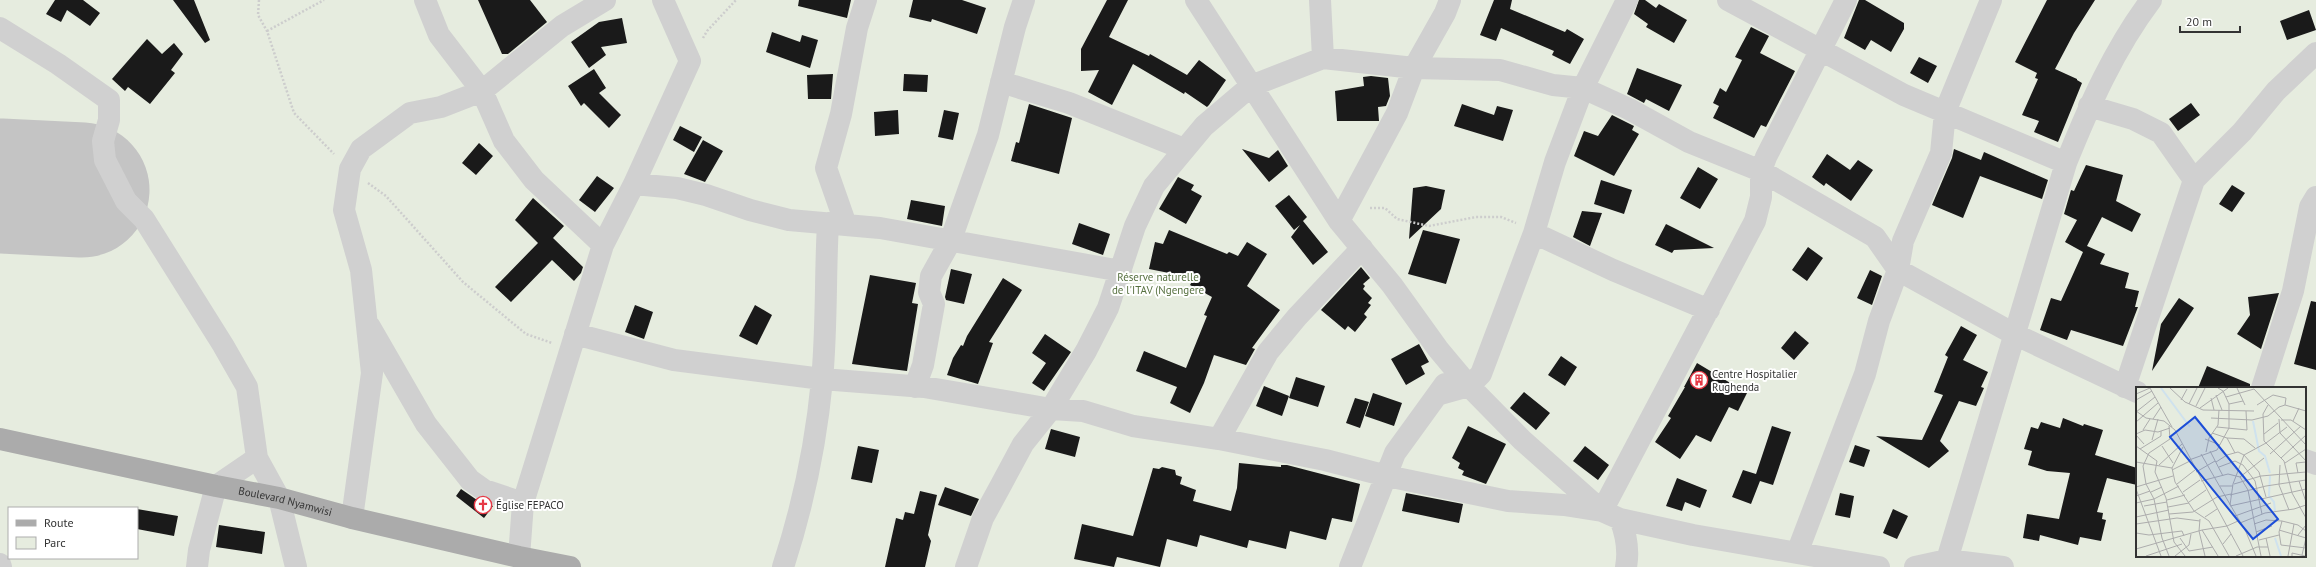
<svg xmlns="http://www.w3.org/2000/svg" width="2316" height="567" font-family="'PT Sans',sans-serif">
<rect width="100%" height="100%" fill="#fff"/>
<path fill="#e6ecdf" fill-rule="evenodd" d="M0 0H2316V567H0ZM2137 388H2305V556H2137ZM9 508H137V558H9Z"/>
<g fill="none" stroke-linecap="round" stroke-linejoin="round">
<path stroke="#c4c4c4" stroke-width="135" d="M0 186 82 190"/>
</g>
<path fill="#1a1a1a" d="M55 0H83L100 13 90 26 67 10 61 22 46 14Z
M173 0H194L210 40 205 43Z
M478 0H530L547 22 508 54H502Z
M799 0H851L847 18 798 6Z
M913 0H962L986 8 977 34 932 19 931 22 909 17Z
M1107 0H1128L1109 37 1149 56 1150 54 1187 75 1199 60 1226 80 1209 105 1207 107 1185 92 1184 94 1133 64 1112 105 1088 92 1099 70 1081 71V49Z
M1494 0H1512L1510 9 1565 32 1567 29 1584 39 1570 64 1552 55 1554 51 1501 28 1496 41 1480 35Z
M1639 0H1645L1656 8 1659 4 1687 20 1674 43 1646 27 1648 24 1634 14Z
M1859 0H1865L1904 23V29L1891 52 1871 40 1865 50 1844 38Z
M2047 0H2095L2074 33 2055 69 2077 79V80L2082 83 2058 142 2034 132 2039 121 2022 115 2038 79 2035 78 2037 73 2015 62Z
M2309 10 2316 30 2287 40 2280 21Z
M622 18 627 43 601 47 606 55 589 68 571 42 599 22Z
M1751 27 1769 36 1760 53 1795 71 1766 127 1761 125 1754 138 1713 118 1719 106 1713 103 1720 88 1726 92 1742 60 1735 57Z
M772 32 800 42 802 35 818 40 810 68 766 52Z
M147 39 162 54 174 43 183 54 171 70 175 73 150 104 128 87 125 91 112 79Z
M1919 57 1937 66 1928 83 1910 73Z
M1637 68 1682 85 1669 111 1646 99 1644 103 1627 94Z
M594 69 606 88 599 93 621 115 609 128 584 103 581 106 568 86Z
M833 74 831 99H808L807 75Z
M904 74 928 75 927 92 903 91Z
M1371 76 1388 78 1390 96 1386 106 1378 107 1379 121H1337L1335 91 1364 86 1363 77Z
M2191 103 2200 115 2178 131 2169 119Z
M1029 104 1072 118 1059 174 1011 161 1016 142 1019 143Z
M1462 104 1494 115 1497 106 1513 110 1503 141 1454 126Z
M898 110 899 134 875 136 874 112Z
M944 110 959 113 953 140 938 137Z
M1612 115 1634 126 1632 130 1639 134 1614 176 1574 156 1584 131 1598 136Z
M680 126 702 137 694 152 673 140Z
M703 140 723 151 705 182 684 174Z
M479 143 493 156 476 175 462 163Z
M1242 149 1269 158 1278 150 1288 166 1269 182Z
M1954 149 1981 160 1984 152 2048 180 2042 199 1980 176 1963 218 1932 205 1952 158Z
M1827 154 1850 170 1858 160 1873 170 1851 201 1826 183 1824 186 1812 177Z
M2086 165 2123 175 2116 201 2141 214 2132 232 2102 217 2087 246 2105 254 2100 264 2129 273 2125 288 2139 291 2135 307H2138L2123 346 2071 330 2067 340 2040 330 2051 298 2061 301 2083 252 2065 242 2077 220 2064 214 2071 190 2074 191Z
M1698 167 1718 179 1700 209 1680 198Z
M597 176 614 188 595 212 579 200Z
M1178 177 1194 185 1191 190 1202 196 1186 224 1159 209Z
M1601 180 1632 190 1624 214 1594 204Z
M2232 185 2245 193 2232 212 2219 204Z
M1426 186 1445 190 1441 209 1409 239 1413 188Z
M1289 195 1307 217 1303 221 1328 252 1313 265 1291 237 1300 225 1294 230 1275 206Z
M533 198 564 226 553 238 583 267 581 273 574 281 552 260 511 302 495 287 538 243 515 220Z
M911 200 945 206 942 226 907 219Z
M1582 211 1602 213 1590 246 1573 237Z
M1079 223 1110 234 1103 255 1072 244Z
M1666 224 1714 248 1674 250 1672 253 1655 245Z
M1169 230 1227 254 1229 252 1238 256 1247 242 1267 254 1247 286 1280 310 1252 348 1255 349 1246 365 1214 355 1204 383 1190 413 1170 403 1177 387 1136 371 1144 351 1186 368 1207 316 1204 315 1212 297 1190 285 1194 278 1149 269 1155 242 1163 244Z
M1423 230 1460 239 1446 284 1408 274Z
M1808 247 1823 258 1807 281 1792 270Z
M1361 267 1370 278 1363 284 1365 286 1363 289 1372 298 1368 303 1371 305 1364 314 1367 317 1355 332 1348 326 1345 330 1321 310Z
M951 269 972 274 964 304 946 300 945 297Z
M1870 270 1882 276 1872 305 1857 298Z
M870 275 916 283 912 303 918 304 907 371 852 364Z
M1003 278 1022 290 989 342 993 343 978 384 947 375 953 358 961 345 963 346 967 336Z
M2279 293 2261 349 2237 334 2250 315 2248 297Z
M2179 298 2194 308 2152 371 2161 324Z
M2311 301 2316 302V370L2294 364Z
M635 305 653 312 644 339 625 332Z
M755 305 772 315 757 345 739 336Z
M1961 326 1977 335 1963 360 1988 372 1981 387 1984 388 1976 406 1959 401 1940 441 1949 451 1929 468 1876 436 1922 440 1943 395 1934 392 1948 357 1945 355Z
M1795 331 1809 343 1794 360 1781 348Z
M1045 334 1071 352 1044 391 1032 383 1046 363 1032 353Z
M1419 344 1429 362 1421 366 1425 374 1406 385 1391 359Z
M1561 356 1577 367 1565 386 1548 375Z
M1697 363 1747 393 1738 411 1729 407 1711 442 1696 435 1680 459 1655 442 1671 418 1668 416 1685 387H1684Z
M2207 366 2250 384V388H2198Z
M1296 377 1325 386 1318 407 1289 398Z
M1264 386 1289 396 1282 416 1256 406Z
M1524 392 1550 413 1536 430 1510 408Z
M1373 393 1402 403 1394 426 1365 416Z
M1355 398 1369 402 1360 428 1346 423Z
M2063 418 2083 426 2084 424 2103 430 2095 455 2137 468V485L2107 478 2097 512 2103 513 2102 519 2106 520 2101 541 2080 537 2078 545 2040 535 2039 541 2023 538 2027 514 2059 519 2070 473 2047 471 2028 465 2032 451 2024 449 2031 427 2038 429 2041 422 2060 428Z
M1468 426 1506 444 1486 484 1462 475 1464 471 1458 468 1460 463 1452 458Z
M1772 426 1791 432 1773 485 1760 481 1751 504 1732 497 1743 470 1756 474Z
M1051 429 1080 437 1075 457 1045 449Z
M1855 445 1870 450 1864 467 1849 462Z
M858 446 879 450 872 483 851 479Z
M1585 446 1609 465 1598 480 1573 461Z
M1239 463 1281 467V465H1287L1360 484 1352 522 1332 518 1326 540 1290 531 1286 549 1249 540 1247 548 1200 535 1197 547 1167 539 1160 567 1117 557 1114 567 1074 559 1082 524 1133 536 1153 468 1159 469 1162 467 1175 470 1176 475 1182 477 1180 484 1196 490 1193 501 1231 511 1237 488Z
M1677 478 1707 490 1700 508 1685 502 1682 511 1666 506Z
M945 487 979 499 971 516 938 505Z
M461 489 477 500 493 506 484 518 456 496Z
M920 491 937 495 928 535 931 541 925 567H885L896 518 903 520 905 512 914 514Z
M1406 493 1463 504 1459 523 1402 511Z
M1840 493 1854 496 1850 518 1835 515Z
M137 509 178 516 174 536 137 529Z
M1893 509 1908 516 1897 539 1883 533Z
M219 525 265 532 262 554 216 547Z"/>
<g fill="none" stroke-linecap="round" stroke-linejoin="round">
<path stroke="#cdcdcd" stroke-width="2.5" stroke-dasharray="2 2" stroke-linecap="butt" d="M259 0 258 15 267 31 294 113 334 154
M267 31 324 0
M703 38 707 31 736 0
M368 183 386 196 463 282 526 334 552 343
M1370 208H1385L1397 219 1429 226 1476 217H1501L1516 223"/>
<path stroke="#d0d0d0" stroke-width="22" d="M425 0 439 35 482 91 504 141 534 180 603 245
M1196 0 1339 221 1392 285 1438 349 1469 386 1522 440 1602 511
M1320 0 1323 58
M1728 0 1904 95 2066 163
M0 28 58 64 109 100V120L103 141 105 160 126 201 144 219 223 345 247 387 257 458 216 486 199 550 197 567
M1001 82 1069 103 1184 149
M2089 106 2133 119 2161 133 2194 180
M634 184 677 188 706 195 750 210 789 220 880 228 1121 271
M1339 221 1397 113 1414 68 1445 13 1450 0
M846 225 826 168 841 114 857 28 866 0
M1534 233 1613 270 1709 310
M370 327 426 424 470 480 484 490 523 503
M575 334 674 360 822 379 924 387 1051 409 1083 411 1133 426 1219 439 1325 460 1387 476 1508 501 1564 505 1602 511 1620 519 1693 535 1879 567
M915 387 923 365 934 304 929 292 931 276 950 242 988 135 1015 27 1024 0
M2125 387 2194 180 2242 132 2276 91 2316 53
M2262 388 2293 291 2310 207 2316 197
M1437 395 1469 386 1481 374 1534 233 1555 162 1583 88 1627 0
M1219 439 1268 352 1297 317 1362 248
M257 458 279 498 296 567
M2305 460 2316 464
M1602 511 1755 221 1761 197V171L1766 157 1846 0
M352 518 372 373 361 270 344 210 350 169 361 149 410 113 441 107 482 91 562 26 605 0
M1620 519C1626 534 1629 551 1626 567
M1797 553 1865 374 1879 321 1898 270 1903 241 1941 153 1945 112 1991 0
M519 557 523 503 603 245 634 184 690 61 663 0
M1947 560 2066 163C2089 106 2114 49 2151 0
M0 564 1 567
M783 567C803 506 816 444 822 380 827 328 825 275 828 223
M966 567 983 518 1001 485 1023 444 1051 409 1086 351 1108 308 1135 226 1154 186 1204 126 1251 86 1323 58 1414 68 1500 70 1553 85 1583 88 1629 109 1689 142 1761 171 1875 237 1898 270 2014 334 2137 392
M1350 567 1395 453 1445 384
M1915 567 1947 560 2003 567"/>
<path stroke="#ababab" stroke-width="22" id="s1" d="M0 439 216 486 279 498 352 518 519 557 570 567"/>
</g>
<defs>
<symbol id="building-ring" viewBox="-11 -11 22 22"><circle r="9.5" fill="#fff" stroke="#e63946" stroke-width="1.5"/><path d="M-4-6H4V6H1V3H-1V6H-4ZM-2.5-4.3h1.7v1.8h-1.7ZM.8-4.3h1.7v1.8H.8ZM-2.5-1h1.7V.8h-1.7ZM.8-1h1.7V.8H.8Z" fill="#e63946"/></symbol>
<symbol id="church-ring" viewBox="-11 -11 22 22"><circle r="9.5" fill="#fff" stroke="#e63946" stroke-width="1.5"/><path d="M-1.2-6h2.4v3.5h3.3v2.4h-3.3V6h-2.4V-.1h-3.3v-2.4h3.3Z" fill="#e63946"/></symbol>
</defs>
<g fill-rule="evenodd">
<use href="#building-ring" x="1689" y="370" width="20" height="20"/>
<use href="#church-ring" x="473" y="495" width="20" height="20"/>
</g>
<g text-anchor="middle" stroke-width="4" stroke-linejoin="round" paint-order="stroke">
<g font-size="11" fill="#56703f" stroke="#fff">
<text x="1158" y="281">Réserve naturelle<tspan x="1158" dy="13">de l'ITAV (Ngengere</tspan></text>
</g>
<g font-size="11" fill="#333" stroke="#fff" text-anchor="start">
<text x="1712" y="378">Centre Hospitalier<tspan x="1712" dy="13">Rughenda</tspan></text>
<text x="496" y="509">Église FEPACO</text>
</g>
<g font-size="11" fill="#333" stroke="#fff">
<text dy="4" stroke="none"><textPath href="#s1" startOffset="292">Boulevard Nyamwisi</textPath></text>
</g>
</g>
<g transform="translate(2136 387)">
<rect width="170" height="170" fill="#fff"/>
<path d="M0 1H170V169H0Z" fill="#e6ecdf"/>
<path fill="none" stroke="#cfe2ee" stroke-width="2" d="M25 1 54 40M117 34 123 64 129 69 134 86M134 89 133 109 138 115 139 124M139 151 145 169"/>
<path fill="none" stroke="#adadad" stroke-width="1" d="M34 1 49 15 67 23 118 24M101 1 109 18M118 2 170 58M0 7 14 1 36 40M80 8 86 23M90 10 118 2M75 11 78 23M0 13 16 4M45 13 51 2M53 17 61 1M93 17 107 14M121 18 137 8 150 11 149 18M132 18 127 27 128 54 148 74 156 106 170 131M60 19 69 1M64 21 92 1M0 24 10 31 28 34 39 43 107 169M0 25 19 10M75 31 116 33 132 29 143 20 149 18 170 24M17 32 25 20M143 32 144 46 170 74M145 33H155L170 43M157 34 163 21M0 35 22 16M81 40 111 43 110 24M7 43 14 32M76 46 91 51 99 66M0 47 9 43 22 45 34 41M128 47 142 36M0 48 8 57M91 51 108 52 119 61M69 52 84 58M16 53 22 32M0 59 21 74 19 85 30 111 38 155 49 169M26 59 37 76M47 60 36 81 39 95 58 124 73 134 93 169M4 62 25 49V44M74 64 87 89M70 65 73 51 82 38 83 23M65 67 110 145 120 169M134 67 165 39M145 71 170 48M53 73 81 63 93 41V17L87 4 82 1M0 75 36 81M80 75 91 68 102 65 108 68 123 85 130 110M149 76 170 62M23 78 46 57M144 78 143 98 153 123M83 80 99 74 107 78 119 94 126 127M36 83 54 74M60 85 79 74M162 86 160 76 170 75M104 90 128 71M65 94 92 87 104 90 112 103 125 169M163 94 170 115M41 97 59 83M98 97 125 89 170 85M84 99H97M0 100 37 89M0 102 25 169M15 105 26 100M47 105 64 93M94 108 130 99 170 93M0 109 14 104M31 113 49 108M53 115 70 103M0 116 18 112 43 99M94 118 97 97 108 68 130 56 151 40M8 119 31 115M94 119 170 102M32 120 53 116M33 127 57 125 81 110 95 107M99 129 135 116M0 130 33 123M69 130 81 122M64 132 63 144 69 169M146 134 143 145 145 158 170 161M104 136 129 126 158 122 170 118M0 137 41 131 64 134M118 137 130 133 146 134 162 138 170 144M66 143 82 169M143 143 170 151M120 145 136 139M0 146 13 148 46 144 48 149M162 148 170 138M44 151 53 164 77 160M130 151 134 169M123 153 143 148M87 157 95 147M0 162 66 143 91 139 102 134M166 168 170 151M10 169 46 157M33 169 26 151 18 112 10 97 7 79 13 66 34 52 33 39M39 169 53 158 55 147M100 169 121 160H132M152 169 158 137M156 169V166L169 169"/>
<path fill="#1d4ed8" fill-opacity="0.15" stroke="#1d4ed8" stroke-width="2" d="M59 30 142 132 117 152 34 50Z"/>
<rect width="170" height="170" fill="none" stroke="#333" stroke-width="2"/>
</g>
<rect x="8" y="507" width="130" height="52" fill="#ffffff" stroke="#adadad"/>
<rect x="16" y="520" width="20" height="6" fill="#ababab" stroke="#adadad"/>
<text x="44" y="527" font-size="12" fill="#333333">Route</text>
<rect x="16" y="537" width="20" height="12" fill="#e6ecdf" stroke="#adadad"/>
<text x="44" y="547" font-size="12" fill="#333333">Parc</text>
<path d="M2180 26v6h60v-6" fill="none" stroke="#333333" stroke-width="2"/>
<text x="2186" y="26" font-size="12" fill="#333333" stroke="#ffffff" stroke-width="3" paint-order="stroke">20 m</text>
</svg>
